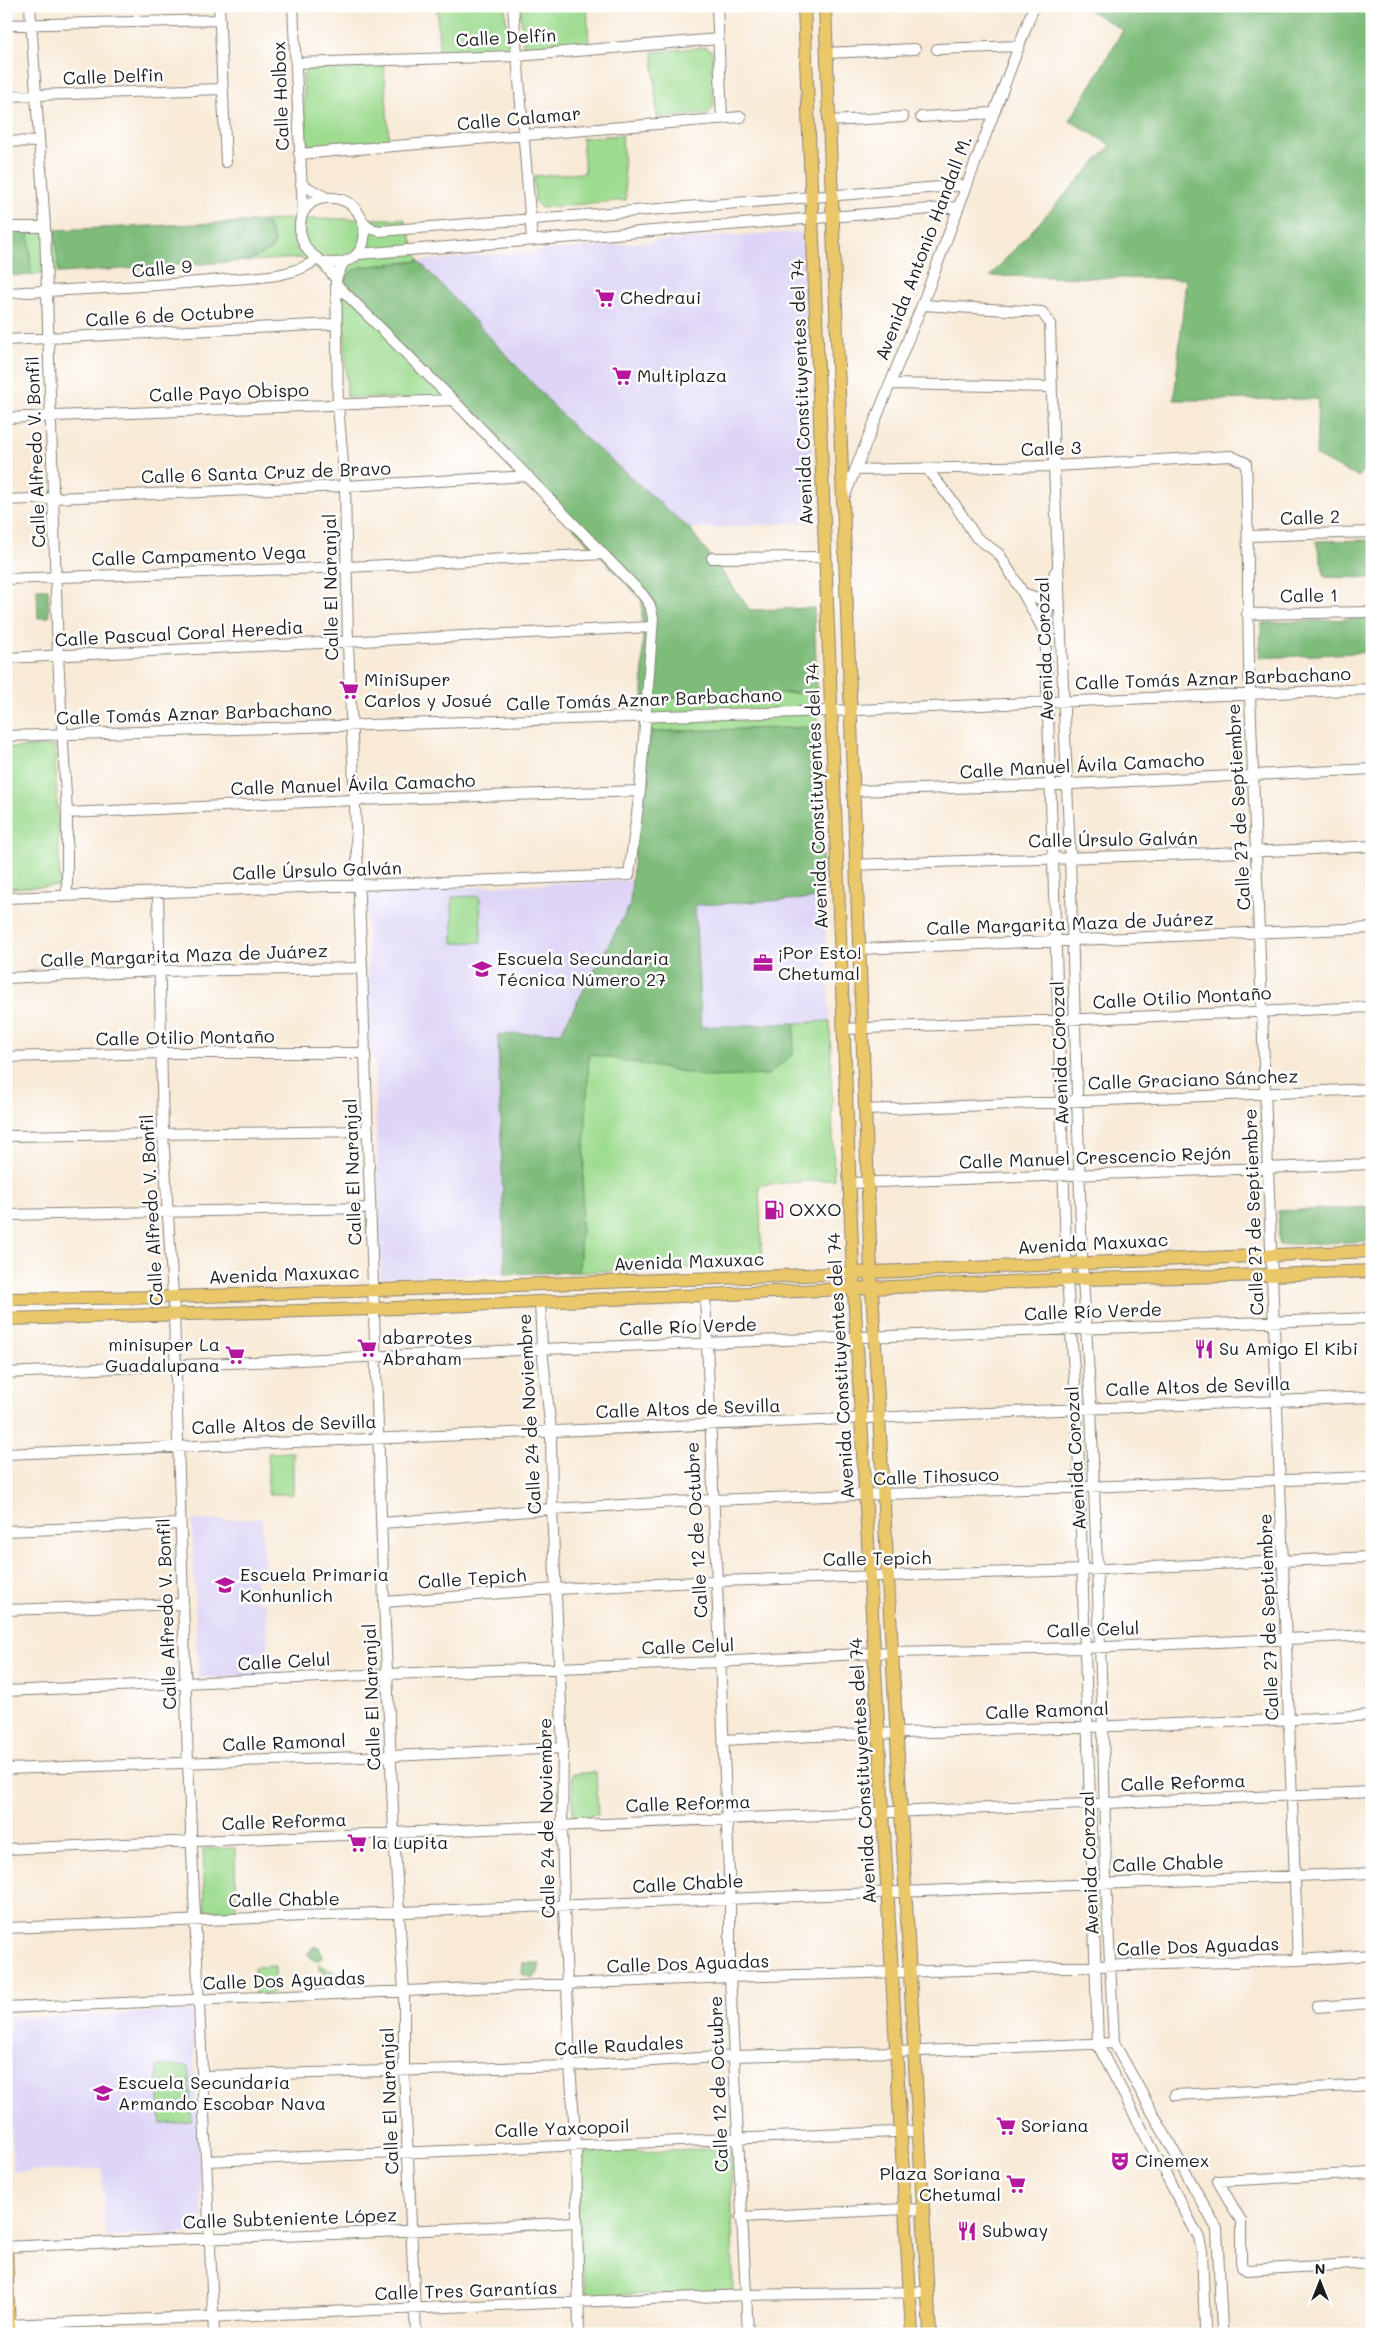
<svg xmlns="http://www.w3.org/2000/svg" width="1378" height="2340" font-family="Mali,sans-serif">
<rect width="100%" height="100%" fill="#fff"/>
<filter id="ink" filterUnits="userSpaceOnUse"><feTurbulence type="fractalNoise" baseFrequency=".02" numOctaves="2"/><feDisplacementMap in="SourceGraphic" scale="10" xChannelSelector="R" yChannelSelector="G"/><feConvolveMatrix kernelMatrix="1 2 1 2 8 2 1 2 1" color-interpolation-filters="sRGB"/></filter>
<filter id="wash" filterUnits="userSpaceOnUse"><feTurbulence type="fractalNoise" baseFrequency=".0096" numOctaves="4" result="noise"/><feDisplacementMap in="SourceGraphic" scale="20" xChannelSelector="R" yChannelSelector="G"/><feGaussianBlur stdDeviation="1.12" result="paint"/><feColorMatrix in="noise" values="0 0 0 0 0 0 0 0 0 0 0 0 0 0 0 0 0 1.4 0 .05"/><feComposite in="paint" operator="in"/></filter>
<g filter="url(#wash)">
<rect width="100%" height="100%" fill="#f8ead7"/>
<path fill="#ded5f6" d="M804 232 814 522 690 529 575 429 419 261 721 236Z
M632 880 630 905 561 1032 498 1035 505 1274 381 1278 374 1058 370 1057 366 891Z
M824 898 830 1021 701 1027 695 904Z
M262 1518 264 1569H254L256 1602H266L269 1675 198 1678 192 1521Z
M192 2011 203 2233 105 2237 102 2169 13 2172 8 2018Z"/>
<path fill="#9edc90" stroke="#5d7c56" d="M437 6H505L508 46 501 50 439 51Z
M520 6H587L589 45 527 50 523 46Z
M706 47 712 51 714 107 709 113 657 118 653 52Z
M384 66 389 140 310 147 306 141 303 74 308 69Z
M622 135 626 200 541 208 535 202 534 176 585 173 582 138Z
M290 219H404L419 261 361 267 449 400 347 397 343 286 301 258 247 261 271 250 275 243 266 221Z
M55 230 59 273 31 275 29 231Z
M817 692 818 727 643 732V699Z
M55 746 60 886 6 888V748Z
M480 896 481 942 453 943 452 897Z
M830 1021 834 1179 759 1185 762 1265 579 1272 589 1053 710 1077 793 1054 795 1023Z
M293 1452V1494H268V1453Z
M596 1772 598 1815 573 1816 572 1774Z
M235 1848 236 1910 205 1911 203 1849Z
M275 1966V1993L255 1995 254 1967Z
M188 2065 192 2122 161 2124 157 2066Z
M731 2148 733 2291 587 2296 575 2231 581 2153Z"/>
<path fill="#7ebc7a" stroke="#4d6c4b" d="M1082 6H1372V456L1358 477 1316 456 1318 399 1174 400 1186 279 990 276 1111 145 1070 121 1123 30Z
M266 221 275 242 271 250 247 261 59 273 55 230Z
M29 231 31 275 6 276V232Z
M419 261 575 429 690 529 750 610 814 608 817 692 643 699 642 600 343 286 350 272 361 267Z
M1372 540V578L1325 577 1316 541Z
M37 589H48L49 617 38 618Z
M1372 618V652L1259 658 1262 623Z
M818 727 824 898 695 905 701 1027 795 1023 793 1054 768 1075 710 1077 589 1054 579 1272 505 1274 498 1035 561 1032 630 905 643 732Z
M1372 1207V1241L1279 1245 1278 1211Z
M314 1946 319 1947 323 1958 315 1961 307 1954Z
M523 1963H540L538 1973 533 1979 522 1974Z
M319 1964 335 1972 333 1978 325 1984 324 1972 319 1970Z"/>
</g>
<g filter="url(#ink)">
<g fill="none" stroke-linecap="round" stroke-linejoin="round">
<defs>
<path id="minor" d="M30 6 45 227 58 656 67 813V896
M219 6 226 162
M293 6 303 213
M513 6 532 239
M717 6 722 119
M6 25 220 20
M937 49 1019 46
M826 53 915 49
M296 63 517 56 718 39
M6 96 222 89
M921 117 993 113
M829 121 903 117
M6 141 38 142
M299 154 741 117
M301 184 323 196
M363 222 372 229 380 231 966 185
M6 227H45
M358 254 957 207
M323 262C378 272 373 206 339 199 305 191 290 223 307 249 311 255 319 259 324 264 328 268 332 274 336 279
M343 263 336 279 338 406 345 486 348 643 362 968 384 1602 394 1834 404 1992V2070L416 2334
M6 293C78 289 149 287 221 280 251 277 292 279 317 259
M922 305 1042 312 1050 324 1054 466 1070 857 1082 1262 1091 1408 1103 1726 1106 1882 1114 2043 1217 2229 1222 2328 1224 2334
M6 340 336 324
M890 384 1052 387
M6 418 453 400
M927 469 954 503 976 537 999 554 1023 593 1054 604
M856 470 1054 466 1231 456 1246 463C1249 540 1247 618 1250 695L1298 1960
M6 500 345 486 528 476
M843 500 922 305 1034 6
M1249 536 1372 532
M712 558 826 557
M1055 572 1045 624 1067 1280 1077 1409 1098 2045 1199 2238 1202 2251 1205 2328 1204 2334
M6 579 348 567 603 554
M1023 593 1044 631
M1247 614 1372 612
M6 658 652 627
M6 736 831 711 1372 689
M853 791 1051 785 1372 769
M67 813 354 800 640 791
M856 865C1028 858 1200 856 1372 846
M158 894 163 1133 174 1313 188 1762 214 2334
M6 898 629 875 640 791 653 618 650 605 643 595 453 400 337 285
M859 949 1372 928
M6 978 158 971 362 968
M844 1029 1372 1007
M6 1057 161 1053H365
M865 1110 1372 1089
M6 1136 368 1131
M850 1183 1372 1164
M6 1215 370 1208
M705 1294 730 1898V1977L748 2334
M540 1302 542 1349 551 1431 552 1509 563 1748 562 1826 564 1906 570 2066 576 2146 579 2334
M6 1373 542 1349 1372 1318
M6 1454 1372 1397
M382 1523 552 1509 712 1500 1372 1477
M6 1531 180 1524
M384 1602 556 1589 716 1581 1083 1570 1372 1557
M6 1610 182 1604
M6 1691 388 1674 720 1662 892 1652 1085 1648 1372 1635
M723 1740C939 1729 1156 1728 1372 1715
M6 1769 391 1756 563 1748
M6 1849 1372 1792
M6 1928 1372 1873
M1317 2007 1372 2003
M6 2008 730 1977 1298 1960 1372 1955
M203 2076 570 2066 734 2056 896 2052 1114 2043
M1175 2095 1372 2085
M207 2161 919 2131
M1372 2173 1218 2181 1241 2221V2261L1242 2267 1247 2270 1372 2263
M741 2217 905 2209 923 2210
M6 2247C196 2238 386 2234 575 2222
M6 2325 746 2295 927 2292"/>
<path id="major" d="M804 6 853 1273 912 2334
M825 6 871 1272 930 2334
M6 1299 173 1297 780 1276 1372 1251
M6 1319 373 1309 1083 1279 1273 1275 1372 1271
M6 2248 9 2334"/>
</defs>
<use href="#minor" stroke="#8a837a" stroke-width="12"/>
<use href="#major" stroke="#8a837a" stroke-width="14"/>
<use href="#minor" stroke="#fff" stroke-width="10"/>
<use href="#major" stroke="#eac769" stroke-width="12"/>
</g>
</g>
<defs>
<symbol id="supermarket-bare" viewBox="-9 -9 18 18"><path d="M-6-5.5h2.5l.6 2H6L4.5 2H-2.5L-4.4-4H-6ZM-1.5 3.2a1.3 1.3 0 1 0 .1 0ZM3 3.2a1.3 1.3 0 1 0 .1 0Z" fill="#b5179e" stroke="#fff" stroke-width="2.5" paint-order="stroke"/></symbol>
<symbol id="office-bare" viewBox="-9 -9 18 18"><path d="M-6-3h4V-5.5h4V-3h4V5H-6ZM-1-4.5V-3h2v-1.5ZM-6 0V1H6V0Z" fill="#b5179e" stroke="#fff" stroke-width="2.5" paint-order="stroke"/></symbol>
<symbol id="school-bare" viewBox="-9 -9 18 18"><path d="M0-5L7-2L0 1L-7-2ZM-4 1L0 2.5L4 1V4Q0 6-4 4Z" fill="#b5179e" stroke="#fff" stroke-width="2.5" paint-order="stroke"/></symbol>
<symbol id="fuel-bare" viewBox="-9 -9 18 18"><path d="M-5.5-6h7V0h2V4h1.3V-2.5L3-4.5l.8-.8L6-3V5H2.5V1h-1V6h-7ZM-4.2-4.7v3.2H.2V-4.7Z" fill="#b5179e" stroke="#fff" stroke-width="2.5" paint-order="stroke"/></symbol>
<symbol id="restaurant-bare" viewBox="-9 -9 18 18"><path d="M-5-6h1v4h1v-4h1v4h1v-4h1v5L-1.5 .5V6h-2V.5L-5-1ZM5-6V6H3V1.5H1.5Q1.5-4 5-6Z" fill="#b5179e" stroke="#fff" stroke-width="2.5" paint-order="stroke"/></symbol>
<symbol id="theatre-bare" viewBox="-9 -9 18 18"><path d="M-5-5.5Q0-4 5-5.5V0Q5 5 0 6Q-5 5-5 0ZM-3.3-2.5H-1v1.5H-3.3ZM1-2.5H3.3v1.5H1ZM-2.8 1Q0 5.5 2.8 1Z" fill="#b5179e" stroke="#fff" stroke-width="2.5" paint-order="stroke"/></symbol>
</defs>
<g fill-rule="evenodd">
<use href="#supermarket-bare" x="591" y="284" width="28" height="28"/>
<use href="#supermarket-bare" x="608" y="362" width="28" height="28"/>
<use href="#supermarket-bare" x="335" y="676" width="28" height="28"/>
<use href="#office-bare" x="749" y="949" width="28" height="28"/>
<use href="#school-bare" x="468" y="955" width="28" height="28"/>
<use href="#fuel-bare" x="760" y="1196" width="28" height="28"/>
<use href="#supermarket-bare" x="353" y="1334" width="28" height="28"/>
<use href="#restaurant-bare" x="1190" y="1335" width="28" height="28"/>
<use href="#supermarket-bare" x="221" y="1341" width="28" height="28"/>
<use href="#school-bare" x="211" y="1571" width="28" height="28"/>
<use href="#supermarket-bare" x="343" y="1829" width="28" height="28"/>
<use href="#school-bare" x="89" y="2079" width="28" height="28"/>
<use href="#supermarket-bare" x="992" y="2112" width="28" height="28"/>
<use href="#theatre-bare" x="1106" y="2147" width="28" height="28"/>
<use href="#supermarket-bare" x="1002" y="2170" width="28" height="28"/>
<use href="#restaurant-bare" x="953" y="2217" width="28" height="28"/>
</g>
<g text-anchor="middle" stroke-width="5" stroke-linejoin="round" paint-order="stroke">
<g font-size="18" fill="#1c1c1c" stroke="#fff">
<text transform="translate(506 38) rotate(-3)" y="6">Calle Delfín</text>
<text transform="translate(113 77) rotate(-2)" y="6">Calle Delfin</text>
<text transform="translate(281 96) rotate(-92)" y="6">Calle Holbox</text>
<text transform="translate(519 119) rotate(-5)" y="6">Calle Calamar</text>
<text transform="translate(924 248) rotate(-69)" y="6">Avenida Antonio Handall M.</text>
<text transform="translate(162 269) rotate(-5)" y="6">Calle 9</text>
<text transform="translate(170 316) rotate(-3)" y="6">Calle 6 de Octubre</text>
<text transform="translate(802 392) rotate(-92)" y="6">Avenida Constituyentes del 74</text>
<text transform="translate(229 393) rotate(-2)" y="6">Calle Payo Obispo</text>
<text transform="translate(1051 449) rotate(-2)" y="6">Calle 3</text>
<text transform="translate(36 452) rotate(-92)" y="6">Calle Alfredo V. Bonfil</text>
<text transform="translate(266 473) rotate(-2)" y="6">Calle 6 Santa Cruz de Bravo</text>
<text transform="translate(1310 518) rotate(-2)" y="6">Calle 2</text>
<text transform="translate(199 556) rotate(-2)" y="6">Calle Campamento Vega</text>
<text transform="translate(331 587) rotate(-91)" y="6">Calle El Naranjal</text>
<text transform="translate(1309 596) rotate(-1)" y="6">Calle 1</text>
<text transform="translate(179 634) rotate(-3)" y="6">Calle Pascual Coral Heredia</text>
<text transform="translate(1045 649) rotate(-92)" y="6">Avenida Corozal</text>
<text transform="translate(1213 679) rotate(-2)" y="6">Calle Tomás Aznar Barbachano</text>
<text transform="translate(644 700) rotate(-2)" y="6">Calle Tomás Aznar Barbachano</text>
<text transform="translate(194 714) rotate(-2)" y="6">Calle Tomás Aznar Barbachano</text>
<text transform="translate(1082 766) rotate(-3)" y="6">Calle Manuel Ávila Camacho</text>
<text transform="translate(353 785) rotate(-2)" y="6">Calle Manuel Ávila Camacho</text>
<text transform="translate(817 796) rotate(-92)" y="6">Avenida Constituyentes del 74</text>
<text transform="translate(1239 807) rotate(-93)" y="6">Calle 27 de Septiembre</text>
<text transform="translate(1113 840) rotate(-1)" y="6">Calle Úrsulo Galván</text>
<text transform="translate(317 871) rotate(-2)" y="6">Calle Úrsulo Galván</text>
<text transform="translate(1070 924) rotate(-2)" y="6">Calle Margarita Maza de Juárez</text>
<text transform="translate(184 956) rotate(-2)" y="6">Calle Margarita Maza de Juárez</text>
<text transform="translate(1182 998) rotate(-3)" y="6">Calle Otilio Montaño</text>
<text transform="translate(185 1038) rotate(-1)" y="6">Calle Otilio Montaño</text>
<text transform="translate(1060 1053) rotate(-92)" y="6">Avenida Corozal</text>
<text transform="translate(1193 1080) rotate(-2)" y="6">Calle Graciano Sánchez</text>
<text transform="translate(1095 1158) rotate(-2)" y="6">Calle Manuel Crescencio Rejón</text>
<text transform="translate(353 1172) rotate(-92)" y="6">Calle El Naranjal</text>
<text transform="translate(152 1210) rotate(-93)" y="6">Calle Alfredo V. Bonfil</text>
<text transform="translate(1254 1212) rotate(-92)" y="6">Calle 27 de Septiembre</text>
<text transform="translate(1093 1244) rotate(-3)" y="6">Avenida Maxuxac</text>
<text transform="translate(689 1262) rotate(-2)" y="6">Avenida Maxuxac</text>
<text transform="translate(284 1275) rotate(-2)" y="6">Avenida Maxuxac</text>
<text transform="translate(1093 1312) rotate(-2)" y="6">Calle Río Verde</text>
<text transform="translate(688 1327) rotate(-2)" y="6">Calle Río Verde</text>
<text transform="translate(841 1366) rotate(-93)" y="6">Avenida Constituyentes del 74</text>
<text transform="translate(1198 1387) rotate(-2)" y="6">Calle Altos de Sevilla</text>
<text transform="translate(688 1409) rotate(-2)" y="6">Calle Altos de Sevilla</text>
<text transform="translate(530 1414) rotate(-93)" y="6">Calle 24 de Noviembre</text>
<text transform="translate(284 1425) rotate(-2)" y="6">Calle Altos de Sevilla</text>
<text transform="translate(1076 1458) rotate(-93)" y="6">Avenida Corozal</text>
<text transform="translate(936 1477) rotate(-2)" y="6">Calle Tihosuco</text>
<text transform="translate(697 1530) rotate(-93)" y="6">Calle 12 de Octubre</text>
<text transform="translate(877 1559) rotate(-1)" y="6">Calle Tepich</text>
<text transform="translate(472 1579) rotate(-4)" y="6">Calle Tepich</text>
<text transform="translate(167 1614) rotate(-92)" y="6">Calle Alfredo V. Bonfil</text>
<text transform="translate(1269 1617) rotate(-92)" y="6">Calle 27 de Septiembre</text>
<text transform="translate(1093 1630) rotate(-2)" y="6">Calle Celul</text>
<text transform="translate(688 1647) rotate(-2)" y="6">Calle Celul</text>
<text transform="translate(284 1662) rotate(-3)" y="6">Calle Celul</text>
<text transform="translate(372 1697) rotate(-92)" y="6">Calle El Naranjal</text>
<text transform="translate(1047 1711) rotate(-2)" y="6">Calle Ramonal</text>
<text transform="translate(284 1743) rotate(-2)" y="6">Calle Ramonal</text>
<text transform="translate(863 1771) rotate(-93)" y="6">Avenida Constituyentes del 74</text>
<text transform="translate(1183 1783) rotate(-2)" y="6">Calle Reforma</text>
<text transform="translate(688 1804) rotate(-2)" y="6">Calle Reforma</text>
<text transform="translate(547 1818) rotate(-91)" y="6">Calle 24 de Noviembre</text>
<text transform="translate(284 1822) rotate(-2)" y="6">Calle Reforma</text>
<text transform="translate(1090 1863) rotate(-92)" y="6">Avenida Corozal</text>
<text transform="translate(1168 1864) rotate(-2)" y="6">Calle Chable</text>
<text transform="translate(688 1884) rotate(-3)" y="6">Calle Chable</text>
<text transform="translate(284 1900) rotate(-1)" y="6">Calle Chable</text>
<text transform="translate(1198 1947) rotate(-2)" y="6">Calle Dos Aguadas</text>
<text transform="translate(688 1964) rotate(-2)" y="6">Calle Dos Aguadas</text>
<text transform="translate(284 1981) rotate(-2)" y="6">Calle Dos Aguadas</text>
<text transform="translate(619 2046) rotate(-3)" y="6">Calle Raudales</text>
<text transform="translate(719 2084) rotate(-92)" y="6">Calle 12 de Octubre</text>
<text transform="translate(390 2101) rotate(-92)" y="6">Calle El Naranjal</text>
<text transform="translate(562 2129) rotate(-2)" y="6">Calle Yaxcopoil</text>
<text transform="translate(290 2219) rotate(-2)" y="6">Calle Subteniente López</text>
<text transform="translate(466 2291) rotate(-2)" y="6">Calle Tres Garantías</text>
</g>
<g font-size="18" fill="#1c1c1c" stroke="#fff" text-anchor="start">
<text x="620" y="304">Chedraui</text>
<text x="637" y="382">Multiplaza</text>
<text x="364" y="686">MiniSuper<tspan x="364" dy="21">Carlos y Josué</tspan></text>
<text x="778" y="959">¡Por Esto!<tspan x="778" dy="21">Chetumal</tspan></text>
<text x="497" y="965">Escuela Secundaria<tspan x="497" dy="21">Técnica Número 27</tspan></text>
<text x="789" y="1216">OXXO</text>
<text x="382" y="1344">abarrotes<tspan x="382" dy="21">Abraham</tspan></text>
<text x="220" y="1351" text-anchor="end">minisuper La<tspan x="220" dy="21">Guadalupana</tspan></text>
<text x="1219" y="1355">Su Amigo El Kibi</text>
<text x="240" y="1581">Escuela Primaria<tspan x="240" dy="21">Konhunlich</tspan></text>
<text x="372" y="1849">la Lupita</text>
<text x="118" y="2089">Escuela Secundaria<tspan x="118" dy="21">Armando Escobar Nava</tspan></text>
<text x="1021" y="2132">Soriana</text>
<text x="1135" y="2167">Cinemex</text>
<text x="1001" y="2180" text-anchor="end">Plaza Soriana<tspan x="1001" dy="21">Chetumal</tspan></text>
<text x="982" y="2237">Subway</text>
</g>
</g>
<rect width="1378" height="2340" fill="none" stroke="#fff" stroke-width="25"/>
<g transform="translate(1320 2282)" stroke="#ffffff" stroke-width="4" paint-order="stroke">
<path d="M0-4L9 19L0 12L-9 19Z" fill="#1c1c1c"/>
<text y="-8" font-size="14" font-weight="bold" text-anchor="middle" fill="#1c1c1c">N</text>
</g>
</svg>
